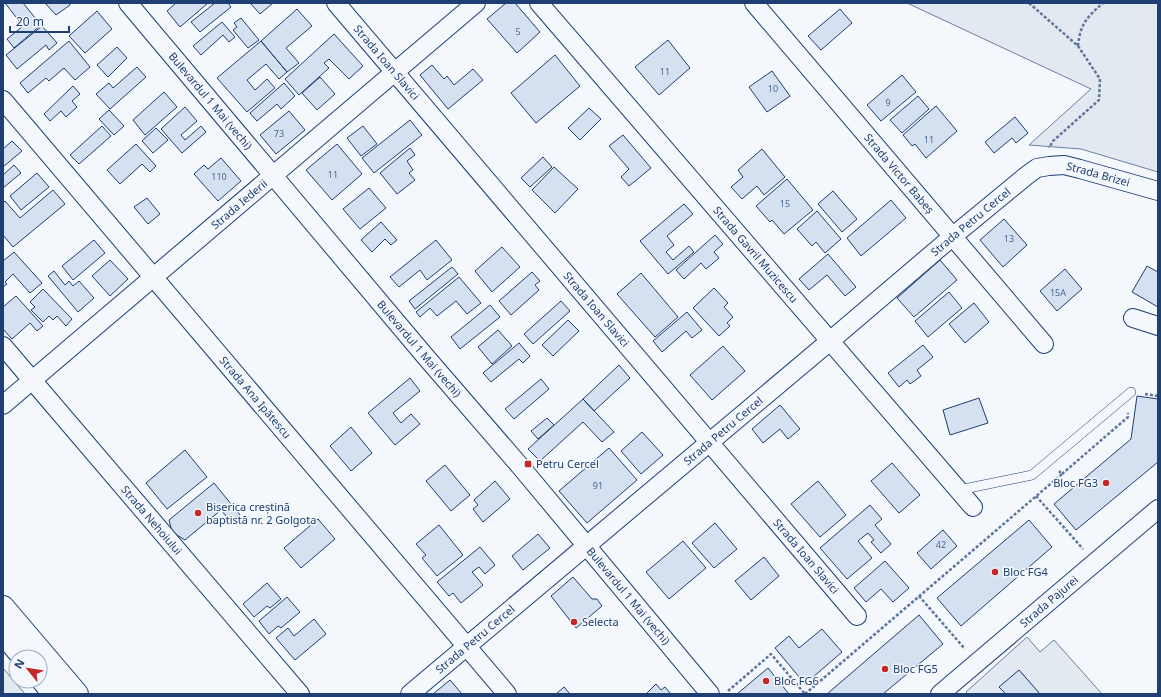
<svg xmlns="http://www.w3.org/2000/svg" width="1161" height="697" font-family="'Noto Sans',sans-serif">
<rect width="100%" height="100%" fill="#f4f7fb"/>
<path fill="#e3e9f0" stroke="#687fa3" d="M907 3H1158V172L1081 149 1029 145 1091 89Z
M1027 637 1040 652 1054 640 1102 694H1040L1019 670 1000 687 1006 694H968L966 692Z
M3 668 25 694H3Z"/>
<path fill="#d5e0f0" stroke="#1d3f73" d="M5 3H23L41 25 14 48 7 39 23 26Z
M45 3H70V5L56 15Z
M176 3H208L180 27 167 11Z
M215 3H228L231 7 200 32 191 22Z
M250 3H273L260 14Z
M506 3H515L540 32 517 53 487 19Z
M297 9 312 26 286 48 299 63 287 72 261 41Z
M840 9 852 23 821 50 808 36Z
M97 11 112 29 85 53 69 36Z
M241 18 259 40 248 48 233 30 237 27 234 23Z
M222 22 235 37 229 42 223 35 201 55 193 46Z
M42 26 57 43 49 50 46 45 17 69 6 55Z
M334 34 363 66 349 79 329 59 324 63 329 68 299 95 285 79Z
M668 40 690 68 659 95 635 67Z
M69 41 90 67 75 80 64 68 49 81 46 78 28 93 20 83Z
M261 41 287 72 279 79 266 64 247 80 255 90 267 79 275 88 247 112 217 78Z
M117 47 127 58 108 77 97 65Z
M555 55 580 86 536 123 511 93Z
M432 65 444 79 447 76 454 85 473 69 483 80 448 109 420 75Z
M137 67 146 77 110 109 96 94 109 83 113 88Z
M772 71 790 96 767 112 749 87Z
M902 75 916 92 881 121 867 105Z
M320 77 335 94 317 110 302 93Z
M284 83 295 96 281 109 277 104 257 121 250 113Z
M73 86 80 94 72 101 77 107 66 117 61 111 50 121 44 114Z
M164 92 177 107 145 135 133 120Z
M918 96 929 109 902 133 890 120Z
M936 106 957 131 926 158 915 144 912 146 903 135Z
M185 107 197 121 181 135 185 140 201 126 206 132 182 153 161 129Z
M589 108 601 119 580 140 568 128Z
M109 110 124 126 114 135 99 119Z
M289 111 305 130 276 154 260 135Z
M1015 117 1028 133 1016 143 1012 138 994 153 985 142Z
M410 120 422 135 374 173 362 158Z
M102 126 111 136 79 164 70 155Z
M363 126 377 144 361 156 347 138Z
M156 128 168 140 153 153 142 141Z
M623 135 651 168 629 186 621 177 629 169 609 146Z
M12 141 22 151 3 167V149Z
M136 144 156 166 150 172 142 164 120 184 107 170Z
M337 144 362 174 332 200 306 170Z
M410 148 415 155 407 161 413 170 409 173 415 180 397 194 380 173Z
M762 149 785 177 764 195 757 186 742 199 731 187 743 177 738 170Z
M543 157 552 167 530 187 521 178Z
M221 158 241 181 218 201 194 174 204 165 208 169Z
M14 165 21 173 3 188V175Z
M554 167 578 189 555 213 532 190Z
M37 173 49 187 21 210 10 196Z
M787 179 813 210 784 234 772 220 770 222 756 206Z
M369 188 386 208 360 229 343 209Z
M53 190 65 204 13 247 3 235V203L5 201 20 218Z
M833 191 857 219 842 232 818 204Z
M147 198 160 214 148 224 134 207Z
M891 200 906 218 861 256 847 238Z
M684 204 693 214 667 236 674 245 666 252 673 260 689 246 694 252 668 274 640 241Z
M817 211 841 239 825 253 816 242 812 246 797 229Z
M1004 219 1027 245 1003 267 980 240Z
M381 222 397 240 391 245 385 239 372 252 361 240Z
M715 235 723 244 714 252 719 258 706 269 701 263 684 279 676 270Z
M94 240 105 253 73 280 62 266Z
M436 240 452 260 427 280 420 270 399 287 390 277Z
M502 247 520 267 492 292 475 271Z
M14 252 42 283 30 293 13 274 5 282 7 284 3 287V261Z
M828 254 856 287 845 296 827 275 809 290 799 279Z
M110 260 128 279 110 296 92 276Z
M940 260 957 280 914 317 897 298Z
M1147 266 1158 272V307L1132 292Z
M452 267 458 274 415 309 409 301Z
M1065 269 1082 289 1057 311 1040 291Z
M54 271 65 285 69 281 73 286 79 281 94 298 78 312 48 276Z
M532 272 540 281 535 285 539 290 511 315 499 301Z
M641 273 678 317 655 337 617 294Z
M459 277 481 303 467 314 456 301 437 316 430 308 420 317 416 312Z
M714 288 728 303 724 307 733 317 727 323 730 326 719 336 693 308Z
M43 289 72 319 66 326 57 316 53 320 49 316 43 322 31 310 35 307 30 302Z
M949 292 962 308 928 337 915 321Z
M16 296 43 326 37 331 30 323 12 339 3 329V307Z
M561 301 570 311 533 344 524 334Z
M974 303 989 322 965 343 949 324Z
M490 305 500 317 460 349 451 337Z
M687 312 702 330 692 338 686 331 662 352 653 341Z
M568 320 579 331 553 356 542 345Z
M498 330 512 346 492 364 478 347Z
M519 343 530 356 523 363 519 359 491 382 483 373Z
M923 345 933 357 917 370 921 376 910 384 907 380 899 387 888 373Z
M723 346 745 371 712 400 690 375Z
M619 365 630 378 594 411 583 399Z
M410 378 420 391 393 413 401 423 411 414 420 424 395 445 368 413Z
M541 379 549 389 514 419 505 409Z
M1137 396 1158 399V462L1076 530 1054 504 1131 439Z
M979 398 988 423 950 435 943 410Z
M583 399 614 432 602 442 583 422 540 461 528 449Z
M780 405 800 429 788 439 780 429 763 443 752 429Z
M547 418 554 425 538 439 531 431Z
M351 427 372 453 351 471 330 446Z
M642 432 663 455 641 474 621 451Z
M609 448 637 480 587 523 559 491Z
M185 450 207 477 167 509 146 483Z
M892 463 920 495 899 513 871 481Z
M445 465 470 495 451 511 426 481Z
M495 481 510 499 483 522 473 509 478 505 474 500Z
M818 481 846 515 820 537 791 504Z
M214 483 240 515 231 522 221 510 185 540 172 532 169 520Z
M870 505 882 519 875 525 891 544 881 553 871 542 874 540 868 533 858 541 872 558 847 579 820 548Z
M318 519 335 539 301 568 284 548Z
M1029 520 1052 547 961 626 937 598Z
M715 523 737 549 714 568 692 543Z
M439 525 463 555 437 576 422 558 426 555 416 544Z
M943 530 957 546 931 569 917 553Z
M538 534 550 548 523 570 512 556Z
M683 541 706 568 669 599 646 572Z
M480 547 495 565 485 574 479 567 472 572 483 585 461 603 453 593 449 596 437 582Z
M764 557 779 576 751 600 735 581Z
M885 561 909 588 893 602 881 589 866 602 854 588Z
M573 577 592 599H597L602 606 576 628 551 596Z
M267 583 281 599 270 608 267 606 254 617 243 604Z
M287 597 300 612 281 628 278 626 269 634 259 621Z
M919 615 943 644 883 694H827Z
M314 619 326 634 295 660 276 638 288 628 294 636Z
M822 629 842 652 805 684 775 648 789 636 799 648Z
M768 668 789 694H737Z
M1019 670 1040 694H1006L999 687Z
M450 680 462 694H433Z
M656 684 661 690 665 687 671 694H646Z
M564 687 570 694H556Z"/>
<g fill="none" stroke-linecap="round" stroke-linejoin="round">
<defs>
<path id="service" d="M959 490 1032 475 1131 392"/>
<g id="minor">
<path id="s1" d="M128 3 425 356 520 466 710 694"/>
<path id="s2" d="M336 3 857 616"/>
<path id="s3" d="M539 3 973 507"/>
<path id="s4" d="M754 3 1044 344"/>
<path id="s5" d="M3 100 507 694"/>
<path d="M1133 318 1158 326"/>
<path id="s6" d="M3 346 300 694"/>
<path id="s7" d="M3 405 476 3"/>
<path id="s8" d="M410 694 830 341 952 237 1026 176 1037 168 1049 166 1064 165 1080 169 1158 191"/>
<path id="s9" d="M940 694 1158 509"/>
</g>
<path id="primary" d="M3 607 77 694
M3 633 23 657
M40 677 54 694"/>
</defs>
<use href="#service" stroke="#1d3f73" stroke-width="10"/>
<use href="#minor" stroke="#1d3f73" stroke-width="20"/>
<use href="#primary" stroke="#1d3f73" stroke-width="24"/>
<path stroke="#5e769c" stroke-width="2.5" stroke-dasharray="3 2" stroke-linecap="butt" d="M1029 3 1078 46 1100 79 1099 100 1053 141 1049 148
M1078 46C1080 24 1087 17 1103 3
M1145 394 1158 396
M1062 474 1128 417V413
M1036 496 1083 549
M919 596 965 649
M728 691 771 654 805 694
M805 694 1062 474 1059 471"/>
<use href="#service" stroke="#f4f7fb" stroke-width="9"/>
<use href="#minor" stroke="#f4f7fb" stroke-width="18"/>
<use href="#primary" stroke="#f4f7fb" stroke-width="22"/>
</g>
<g fill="#c62828" stroke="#f4f7fb" stroke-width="1.5">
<rect x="524" y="460" width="8" height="8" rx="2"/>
<circle cx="1106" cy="483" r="4"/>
<circle cx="198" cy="513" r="4"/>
<circle cx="995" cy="572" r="4"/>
<circle cx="574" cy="622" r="4"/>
<circle cx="885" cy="669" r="4"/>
<circle cx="766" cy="681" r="4"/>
</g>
<g text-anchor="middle" stroke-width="3" stroke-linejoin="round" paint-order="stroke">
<g font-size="9" fill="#4b6792">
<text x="518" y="35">5</text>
<text x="665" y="75">11</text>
<text x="773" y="92">10</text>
<text x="888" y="106">9</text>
<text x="279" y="137">73</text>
<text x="929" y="143">11</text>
<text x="333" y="178">11</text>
<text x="219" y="180">110</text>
<text x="785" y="207">15</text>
<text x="1009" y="242">13</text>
<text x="1058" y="296">15A</text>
<text x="598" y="489">91</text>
<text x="941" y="548">42</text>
</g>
<g font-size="11" fill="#1d3f73" stroke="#f4f7fb">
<text dy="4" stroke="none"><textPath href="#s2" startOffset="78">Strada Ioan Slavici</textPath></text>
<text dy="4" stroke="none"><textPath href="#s1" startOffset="128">Bulevardul 1 Mai (vechi)</textPath></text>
<text dy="4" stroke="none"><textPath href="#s4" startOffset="224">Strada Victor Babeș</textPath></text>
<text dy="4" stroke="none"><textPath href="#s8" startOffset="881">Strada Brizei</textPath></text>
<text dy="4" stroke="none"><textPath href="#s7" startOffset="310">Strada Iederii</textPath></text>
<text dy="4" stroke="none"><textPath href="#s8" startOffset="733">Strada Petru Cercel</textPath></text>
<text dy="4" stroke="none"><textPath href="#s3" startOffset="332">Strada Gavril Muzicescu</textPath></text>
<text dy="4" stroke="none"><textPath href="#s2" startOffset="402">Strada Ioan Slavici</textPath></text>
<text dy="4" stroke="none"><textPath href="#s1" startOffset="452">Bulevardul 1 Mai (vechi)</textPath></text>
<text dy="4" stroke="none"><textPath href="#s5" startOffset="390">Strada Ana Ipătescu</textPath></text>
<text dy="4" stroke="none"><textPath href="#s8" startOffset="409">Strada Petru Cercel</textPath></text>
<text dy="4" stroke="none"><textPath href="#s6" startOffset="229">Strada Nehoiului</textPath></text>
<text dy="4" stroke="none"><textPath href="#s2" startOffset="726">Strada Ioan Slavici</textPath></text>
<text dy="4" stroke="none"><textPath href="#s1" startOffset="776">Bulevardul 1 Mai (vechi)</textPath></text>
<text dy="4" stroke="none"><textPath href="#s9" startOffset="143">Strada Pajurei</textPath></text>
<text dy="4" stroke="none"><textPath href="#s8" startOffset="85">Strada Petru Cercel</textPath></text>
</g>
<g font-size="11" fill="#1d3f73" stroke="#f4f7fb" text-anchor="start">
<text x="536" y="468">Petru Cercel</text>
<text x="1098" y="487" text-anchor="end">Bloc FG3</text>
<text x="206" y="511">Biserica creștină<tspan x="206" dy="13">baptistă nr. 2 Golgota</tspan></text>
<text x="1003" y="576">Bloc FG4</text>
<text x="582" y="626">Selecta</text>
<text x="893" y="673">Bloc FG5</text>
<text x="774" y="685">Bloc FG6</text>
</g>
</g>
<rect width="1161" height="697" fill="none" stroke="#1d3f73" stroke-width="8"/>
<g transform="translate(28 669) rotate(300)"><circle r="19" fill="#f4f7fb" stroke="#9eadc5"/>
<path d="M0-3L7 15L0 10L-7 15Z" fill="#c62828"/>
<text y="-6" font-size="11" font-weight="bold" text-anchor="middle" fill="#1d3f73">N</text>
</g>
<path d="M10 26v6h59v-6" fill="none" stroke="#1d3f73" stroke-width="2"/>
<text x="16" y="26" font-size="12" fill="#1d3f73" stroke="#f4f7fb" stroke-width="3" paint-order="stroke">20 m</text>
</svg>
